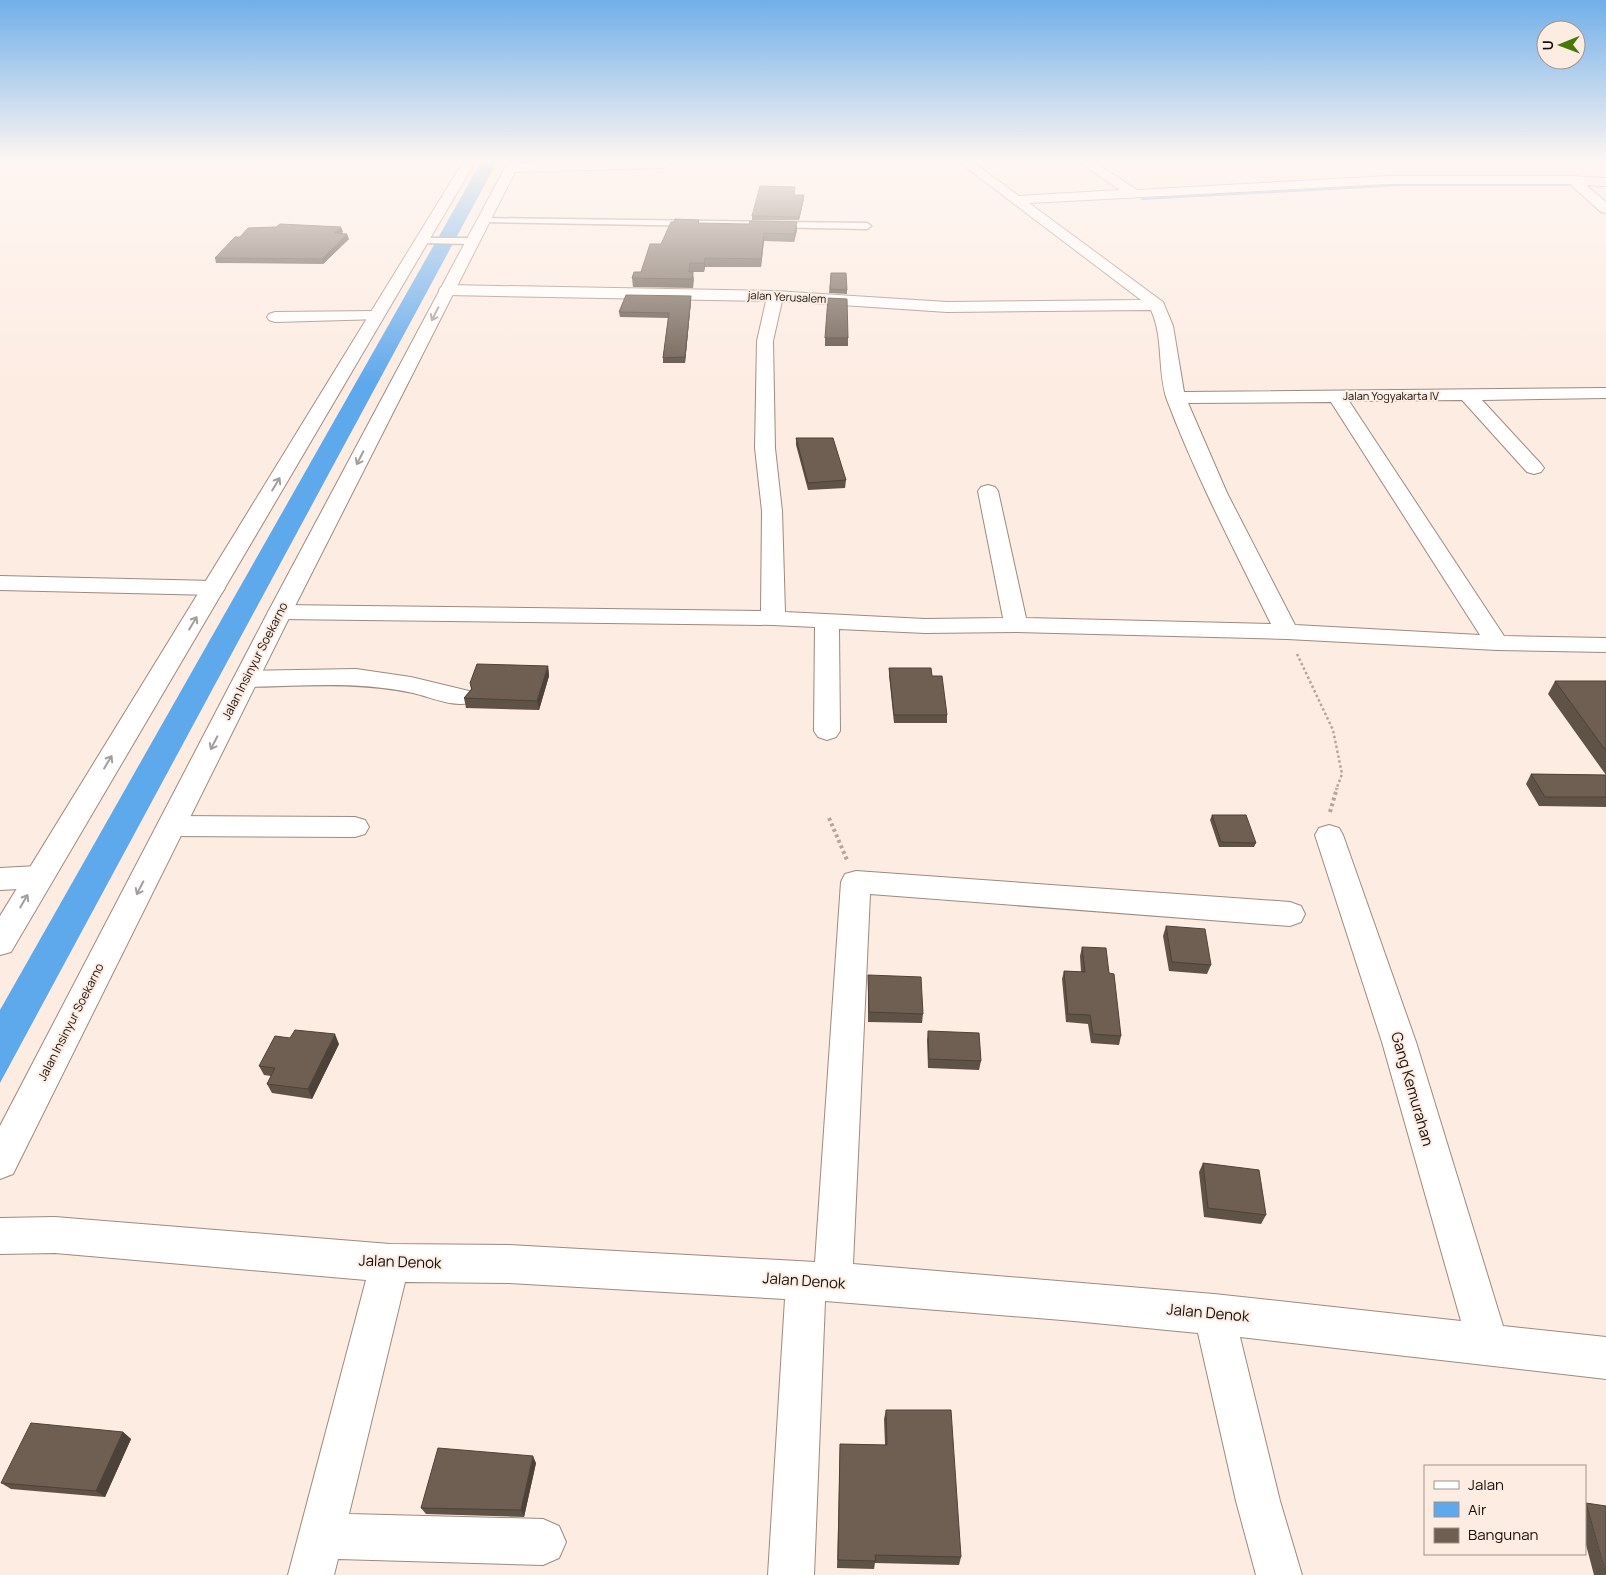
<svg xmlns="http://www.w3.org/2000/svg" width="1606" height="1575" font-family="Manrope,sans-serif">
<rect width="100%" height="100%" fill="#fdece2"/>
<path fill="#5ea8ec" d="M481 162H497L0 1083V1010Z"/>
<g fill="none" stroke-linecap="round" stroke-linejoin="round">
<path fill="#5ea8ec" fill-rule="evenodd" d="M1403 184H1568L1570 185 1568 186H1403L1142 200 1140 199 1142 198Z
M1590 184H1606V186H1589Z"/>
<defs>
<path id="service" d="M480 218 867 223 871 226 867 229 483 222H480Z
M422 238H472L476 241 472 244 419 243 418 241Z"/>
<path id="minor" d="M585 162H668L669 164 663 168 511 172 505 168 511 164Z
M959 162H973L1019 196 1120 190 1079 162H1094L1137 190 1389 176H1573L1606 178V186L1586 185 1606 202V213L1601 212 1570 184H1389L1029 203 1163 302 1173 326 1184 392 1606 388V398L1482 400 1541 464 1544 468 1541 472 1534 474 1527 472 1462 400 1349 401 1504 636 1606 638V652L1497 650 1287 639 1016 632 925 633 839 629 840 731 836 737 827 740 818 737 814 731 815 627 773 625 280 619 272 617 268 612 272 607 280 605 761 611 762 511 755 448 757 341 766 301 447 295 441 293 439 290 441 287 447 285 775 291 947 302 1141 300ZM782 301 947 312 1151 310C1164 338 1157 371 1167 400 1196 477 1235 551 1271 624L1026 618 998 491 995 487 988 485 981 487 978 491 1003 618 925 619 785 612 782 511 775 448 773 341ZM1331 402 1480 635 1295 625 1227 493 1188 403Z
M375 311 381 313 383 316 381 319 275 322 269 320 267 317 269 314 275 312Z
M0 576 214 581 222 583 225 588 222 593 214 595 0 590Z
M356 669 411 677 469 691 473 697 469 703C451 707 430 697 413 693 358 681 302 686 247 687L238 685 235 679 238 673 247 671Z
M171 816 355 817 365 820 369 827 365 834 355 837 171 836 161 833 157 826 161 819Z
M1329 825 1339 828 1343 835 1416 1042 1503 1326 1606 1337V1379L1240 1337 1280 1501 1302 1575H1256L1236 1501 1198 1333 1074 1321 825 1301 814 1575H768L785 1299 509 1283 405 1282 349 1514 543 1519 559 1526 566 1542 559 1558 543 1565 338 1559 334 1575H288L366 1280 55 1253 0 1254V1218L55 1217 390 1244 509 1245 815 1262 841 882 845 874 856 871 1290 902 1301 906 1305 914 1301 922 1290 926 870 894 853 1264 1214 1294 1461 1321 1382 1042 1315 835 1319 828Z
M38 866 48 869 53 877 48 885 38 888 0 890V868Z"/>
<path id="tertiary" d="M463 162H475L11 952 0 955V916Z
M508 162H520L292 612 13 1174 0 1179V1126L268 612Z"/>
</defs>
<use href="#service" stroke="#9d8a7f" stroke-width="3"/>
<use href="#minor" stroke="#9d8a7f" stroke-width="2"/>
<use href="#tertiary" stroke="#9d8a7f" stroke-width="2"/>
<path stroke="#b4a69e" stroke-width="2.5" stroke-dasharray="2.5 2.5" stroke-linecap="butt" d="M1297 654 1333 730 1342 774 1336 790"/>
<path stroke="#b4a69e" stroke-width="4" stroke-dasharray="3 3" stroke-linecap="butt" d="M1330 812 1337 788
M829 818 847 860"/>
<use href="#service" fill="#fff" fill-rule="evenodd"/>
<use href="#minor" fill="#fff" fill-rule="evenodd"/>
<use href="#tertiary" fill="#fff" fill-rule="evenodd"/>
</g>
<path fill="#5f5247" d="M795 190 794 195 804 199 799 220H752V216Z
M699 220V223L797 230 794 242 764 241 761 267H705L704 272H691H693L694 280 693 288 633 287 632 278 641 272 661 244Z
M343 232 341 233 349 239 323 264 216 263 215 258Z
M831 273 847 290V294L829 293Z
M691 296V301L685 363H663V358L668 318 620 317 619 312Z
M825 338H848V346H825Z
M796 438 846 480 845 488 808 490 796 445Z
M548 666 549 676 539 710 466 708 464 698 471 689 470 683Z
M889 668 947 715V723H894L889 675Z
M1555 681H1606V807L1539 806 1526 784 1531 774 1606 775 1548 694Z
M1212 815 1256 843 1254 847H1219L1210 820Z
M1166 926 1211 965 1207 974 1169 971 1163 936Z
M1082 947 1109 973 1121 1036 1119 1045 1091 1043 1088 1024 1066 1022 1062 979 1064 971 1081 972 1080 956Z
M868 975 923 1014 922 1023 868 1022Z
M928 1031 981 1061 979 1070 928 1068 927 1040Z
M339 1044 312 1099 272 1093 267 1084 271 1076 264 1075 259 1066Z
M1203 1163 1266 1215 1261 1224 1204 1217 1199 1172Z
M886 1410 961 1557 959 1565 875 1563 874 1569 837 1568 840 1444 885 1445 884 1419Z
M123 1432 131 1439 105 1497 11 1489 1 1483Z
M536 1463 524 1517 426 1514 421 1508Z
M1586 1503 1606 1575H1594L1585 1541V1504Z"/>
<path fill="#4d4239" d="M804 195V199L799 220V217Z
M797 222V230L794 242V234Z
M341 227 343 232 335 238 334 233Z
M764 233V241L761 267V259Z
M347 234 349 239 323 264 322 259Z
M705 258V267L704 272V263Z
M691 296V301L685 363V357Z
M548 666 549 676 539 710 537 701Z
M335 1034 339 1044 312 1099 308 1089Z
M123 1432 131 1439 105 1497 96 1491Z
M533 1456 536 1463 524 1517 521 1510Z"/>
<path fill="#6e5f52" stroke="#4d4239" d="M760 186 795 187 794 195H804L799 217 752 216Z
M675 219 699 220 698 223 749 224 750 221 797 222 794 234 764 233 761 259 705 258 704 263H690L689 272H693L692 279 632 278 634 272H641L650 244H661L671 222H674Z
M280 224 341 227 334 233 347 234 322 259 215 258 235 237H240L248 228 276 227Z
M831 273H846L847 290 830 289Z
M626 295 691 296 685 357 663 358 669 313 619 312Z
M828 298 847 299 848 338H825Z
M796 438H833L846 480 808 483Z
M477 664 548 666 537 701 464 698 472 689 470 683Z
M889 668H931L932 676H942L947 715H894Z
M1555 681H1606V751Z
M1531 774 1606 775V797H1545Z
M1212 815H1246L1256 843 1221 842Z
M1166 926 1205 929 1211 965 1172 962Z
M1082 947 1106 948 1109 973 1114 974 1121 1036 1093 1034 1090 1015 1068 1014 1064 971 1085 972Z
M868 975 921 977 923 1014 869 1012Z
M295 1030 335 1034 308 1089 267 1084 275 1068 259 1066 275 1036 290 1038Z
M928 1031 979 1033 981 1061 929 1059Z
M1203 1163 1259 1170 1266 1215 1208 1208Z
M886 1410H951L961 1557 875 1555 876 1561 838 1560 840 1444 887 1445Z
M31 1423 123 1432 96 1491 1 1483Z
M438 1448 533 1456 521 1510 421 1508Z
M1586 1503 1606 1506V1574Z"/>
<defs><path id="oneway-shaft" d="M-6 0H5M1.5-3L5.5 0L1.5 3" fill="none" stroke-width="1.6" stroke-linecap="round" stroke-linejoin="round" transform="scale(1.25)"/></defs>
<g stroke="#a19e9d">
<use href="#oneway-shaft" transform="translate(435 314) rotate(117)"/>
<use href="#oneway-shaft" transform="translate(360 458) rotate(117)"/>
<use href="#oneway-shaft" transform="translate(276 484) rotate(-59)"/>
<use href="#oneway-shaft" transform="translate(193 623) rotate(-59)"/>
<use href="#oneway-shaft" transform="translate(214 743) rotate(117)"/>
<use href="#oneway-shaft" transform="translate(108 762) rotate(-59)"/>
<use href="#oneway-shaft" transform="translate(140 888) rotate(117)"/>
<use href="#oneway-shaft" transform="translate(24 901) rotate(-60)"/>
</g>
<linearGradient id="sky" x2="0" y2="1"><stop stop-color="#71afea"/><stop offset="0.42" stop-color="#fef6f2"/><stop offset="1" stop-color="#fef6f2" stop-opacity="0"/></linearGradient>
<rect width="1606" height="383" fill="url(#sky)"/>
<g text-anchor="middle" stroke-width="4" stroke-linejoin="round" paint-order="stroke">
<g font-size="11" fill="#140d09" stroke="#fdece2">
<text transform="translate(787 297) rotate(3)" y="4">jalan Yerusalem</text>
<text x="1391" y="400">Jalan Yogyakarta IV</text>
</g>
<g font-size="12" fill="#140d09" stroke="#fdece2">
<text transform="translate(255 661) rotate(-63)" y="4">Jalan Insinyur Soekarno</text>
<text transform="translate(71 1022) rotate(-63)" y="4">Jalan Insinyur Soekarno</text>
</g>
<g font-size="15" fill="#140d09" stroke="#fdece2">
<text transform="translate(1412 1089) rotate(74)" y="5">Gang Kemurahan</text>
<text transform="translate(400 1262) rotate(2)" y="5">Jalan Denok</text>
<text transform="translate(804 1281) rotate(4)" y="5">Jalan Denok</text>
<text transform="translate(1208 1313) rotate(5)" y="5">Jalan Denok</text>
</g>
</g>
<rect x="1424" y="1465" width="162" height="90" fill="#fdece2" stroke="#a0938b"/>
<rect x="1434" y="1481" width="25" height="8" fill="#ffffff" stroke="#a0938b"/>
<text x="1468" y="1490" font-size="15" fill="#140d09">Jalan</text>
<rect x="1434" y="1502" width="25" height="15" fill="#5ea8ec" stroke="#a0938b"/>
<text x="1468" y="1515" font-size="15" fill="#140d09">Air</text>
<rect x="1434" y="1528" width="25" height="15" fill="#6e5f52" stroke="#a0938b"/>
<text x="1468" y="1540" font-size="15" fill="#140d09">Bangunan</text>
<g transform="translate(1561 45) rotate(269)"><circle r="24" fill="#fdece2" stroke="#a0938b"/>
<path d="M0-4L9 19L0 12L-9 19Z" fill="#457a0b"/>
<text y="-8" font-size="14" font-weight="bold" text-anchor="middle" fill="#140d09">U</text>
</g>
</svg>
